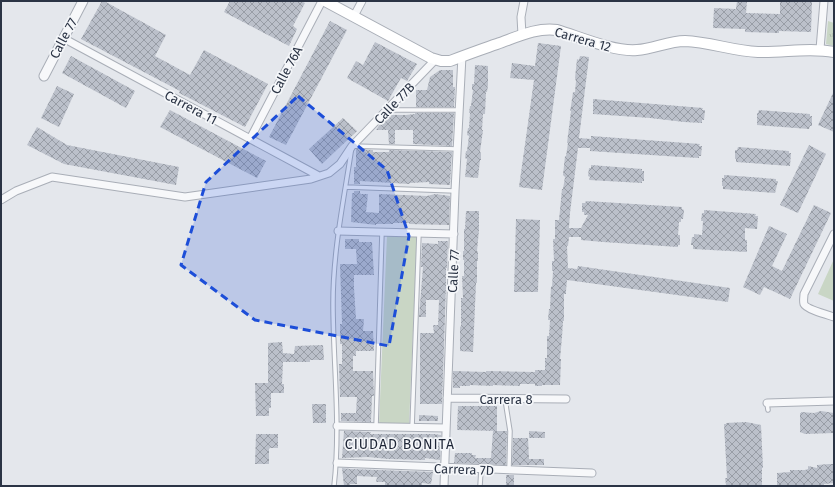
<svg xmlns="http://www.w3.org/2000/svg" width="835" height="487" font-family="'Fira Sans',sans-serif">
<defs>
<pattern id="grass-tufts" width="24" height="20" patternUnits="userSpaceOnUse"><rect width="24" height="20" fill="#c9d6c5"/><path d="M3 7l-1-3M5 7V3M7 7l1-3M15 17l-1-3M17 17v-4M19 17l1-3" fill="none" stroke="#adb8ab"/></pattern>
<pattern id="building-cross-hatch" width="8" height="8" patternUnits="userSpaceOnUse"><rect width="8" height="8" fill="#bbc0ca"/><path d="M0 0l8 8M0 8l8-8" fill="none" stroke="#989da6"/></pattern>
</defs>
<rect width="100%" height="100%" fill="#e4e7ec"/>
<path fill="url(#grass-tufts)" d="M828 21 834 23V46L826 44Z"/>
<path fill="#c9d6c5" d="M387 235 417 236 409 425 379 424Z
M834 259V301L818 294Z"/>
<path fill="url(#building-cross-hatch)" d="M102 1H104L166 35 155 56 190 75 204 50 268 84 245 127 187 97 179 93 180 91 81 39Z
M230 1H301L305 3 293 26 297 29 289 46 224 12Z
M737 1H747L746 13 780 14V1H812L811 32 779 31V33L745 32V29L713 28 714 8 736 9Z
M330 21 347 30 286 145 269 137Z
M375 42 417 64 407 81 401 78 388 101 347 78 356 61 363 65Z
M538 43 561 46 542 190 519 187 534 80 510 78 512 63 535 66Z
M71 56 135 91 126 108 62 73Z
M580 56 589 57 579 138 591 139V136L700 144 699 146H702L701 156H699V158L681 157 590 151V148H578L570 213 569 228H581L588 215H584V212H582V203H585L586 201 682 207V209L684 210 683 219H681V222H679L678 235H680V245H678V247L603 242 581 240V237H569L568 246H567L568 268 577 269 578 266 585 267 730 288 728 302 567 280 566 291V294H564V321H563L562 337 560 359H561L560 385H542V386H535V384H520V386L493 385V386L470 385V386H460V388H453V371L486 372V371L535 372V370H545V358H547V336H549L550 320H548L549 309H550L551 286 552 287 553 271H552V261H554L553 239H555V220H559L562 189H563L565 177 563 175 565 156H566L568 143H567L571 111H570L571 106 573 92H575L576 81 575 78 577 59 579 60Z
M475 65 488 66V85L487 92H486L485 114H483L482 130H483L480 152 481 153V160H480L478 178 465 177 467 159 465 158 466 151H467L469 136 467 135 468 128H469L470 113H469L470 106H471L473 90H472V84H474Z
M440 70H453V87H455L454 107H416V90H427L430 77Z
M57 86 74 94 59 127 41 118Z
M834 91V132L818 125Z
M593 99 703 108 702 110H705L704 120H702V123L684 122 650 118 593 114Z
M170 110 266 161 257 178 160 127Z
M759 110 810 114V116H812V126H810L809 129 757 125V113H758Z
M415 113H454L452 146 413 144V130H395V144H389L388 130H376L380 124H384L385 119H389V115H406L415 114Z
M343 118 357 131 322 164 309 149Z
M37 127 67 145 179 167 176 185 64 164 27 145Z
M809 145 826 154 798 213 780 205Z
M738 147 789 151V153H791L790 166 736 162V159H735V150H737Z
M356 149 373 150V152H389V150L452 152 450 185 429 184V182L410 183 409 184 360 181V184H354V167H356Z
M591 165 642 169V171H644V181H642V183L589 180 590 177 588 176 589 168H591Z
M724 175 776 179V181H778L775 193 723 189V186H722V178H724Z
M354 191H360V193L361 194H368L366 212 379 213V194L427 196 435 194 450 196 449 225 409 224V223H393V224H376V225L351 222 352 193H354Z
M814 205 831 213 790 299 764 287 760 295 743 287 769 226 787 234 772 266 782 271Z
M704 210 756 214 755 216H758L757 229 745 228V240H747V252L693 249V245H691L692 237H694V234L702 235 703 221H701L702 213H704Z
M466 211H479V230L477 251 478 252V261H477V283H476L473 352 460 351V326L461 327V298H463L462 276H464V260H463V251H464V229H465Z
M516 219 540 220 538 292H514Z
M345 239H359V242H372L374 275H354V288L356 319H364L363 331H373L374 351H356V356H353V371H373L374 396H372L371 422 341 421V413H356L357 397H340L339 364H342V344H340V324H342L340 264H357L356 249H345Z
M438 241H448L447 268H446V286L442 404H420V333H434L433 325H438L439 300H426V317H419L423 267H421L422 243 438 244Z
M282 342 283 353 294 354 295 346 323 345 324 360H310V362H283L282 384H284V393H271V408H269V416H256L255 383H268V343Z
M312 404H326V423H313Z
M458 406H497V431L457 430Z
M821 411 834 413V433L805 434 800 432V413H801V412L814 413Z
M419 415 438 416V421H419Z
M746 422 761 425 763 468H762V486L726 485 725 478H727L724 424H726V423Z
M344 431 371 432 370 434H434L441 435 440 460 425 458V460L388 459 368 457 342 458Z
M493 431H507L506 465 454 463 455 453H472V455H476L475 458H491Z
M529 431 545 432V438H529Z
M256 434H278V448H270L269 449V464H255Z
M513 438H528L529 459H544V465H512Z
M829 464H834V483L824 484V486H777V473L790 472V470H805L808 469V466L817 468V465Z
M342 468 351 469 433 472 431 484 422 483V486H385V482H376L377 477 357 476V484H350V486H344Z
M506 475H514V486H506Z"/>
<g fill="none" stroke-linecap="round" stroke-linejoin="round">
<defs>
<path id="service" d="M387 110H460
M346 187 455 191
M505 399 510 431 509 469
M767 403 768 410
M376 427 382 232
M412 428 419 233
M334 486C341 425 333 364 333 303 333 250 344 199 352 146L458 149
M480 486 481 470"/>
<path id="minor" d="M354 16 362 1
M522 35 521 17 524 1
M63 38 319 176
M820 49 824 1
M250 139 322 1
M1 200 16 191 52 177 185 197 311 179 329 173 340 164 352 146 435 60
M338 231 454 234
M834 234 804 294C804 297 803 301 804 304 806 309 828 315 834 317
M447 398 566 399
M767 403 834 401
M337 426 446 428
M337 463 592 473
M444 486 455 191 462 56"/>
<path id="tertiary" d="M44 76 83 1"/>
<path id="secondary" d="M325 1 431 58 441 61H450C466 55 482 49 497 44 517 37 537 27 557 30 580 37 614 52 637 50 654 49 668 41 685 41 710 42 733 51 758 52 784 53 808 47 834 52"/>
</defs>
<use href="#service" stroke="#a9aeb7" stroke-width="5.5"/>
<use href="#minor" stroke="#a9aeb7" stroke-width="9"/>
<use href="#tertiary" stroke="#a9aeb7" stroke-width="11"/>
<use href="#secondary" stroke="#a9aeb7" stroke-width="12"/>
<use href="#service" stroke="#f7f8fa" stroke-width="3.5"/>
<use href="#minor" stroke="#f7f8fa" stroke-width="7"/>
<use href="#tertiary" stroke="#f7f8fa" stroke-width="9"/>
<use href="#secondary" stroke="#fff" stroke-width="10"/>
</g>
<path fill="#1d4ed8" fill-opacity="0.2" stroke="#1d4ed8" stroke-width="3" stroke-dasharray="8 5" stroke-linejoin="round" d="M298 96 387 170 409 236 389 346 255 320 181 265 206 182Z"/>
<g text-anchor="middle" stroke-width="3.5" stroke-linejoin="round" paint-order="stroke">
<g font-size="13" fill="#2b3445" stroke="#f4f6f9">
<text transform="translate(63 38) rotate(-62)" y="5">Calle 77</text>
<text transform="translate(583 39) rotate(16)" y="5">Carrera 12</text>
<text transform="translate(286 70) rotate(-62)" y="5">Calle 76A</text>
<text transform="translate(394 103) rotate(-46)" y="5">Calle 77B</text>
<text transform="translate(191 107) rotate(28)" y="5">Carrera 11</text>
<text transform="translate(453 271) rotate(-87)" y="5">Calle 77</text>
<text x="506" y="404">Carrera 8</text>
<text transform="translate(464 469) rotate(2)" y="5">Carrera 7D</text>
</g>
<g font-size="14" letter-spacing="1" fill="#1d2536" stroke="#f4f6f9">
<text x="400" y="449">CIUDAD BONITA</text>
</g>
</g>
<rect width="835" height="487" fill="none" stroke="#2b3445" stroke-width="4"/>
</svg>
